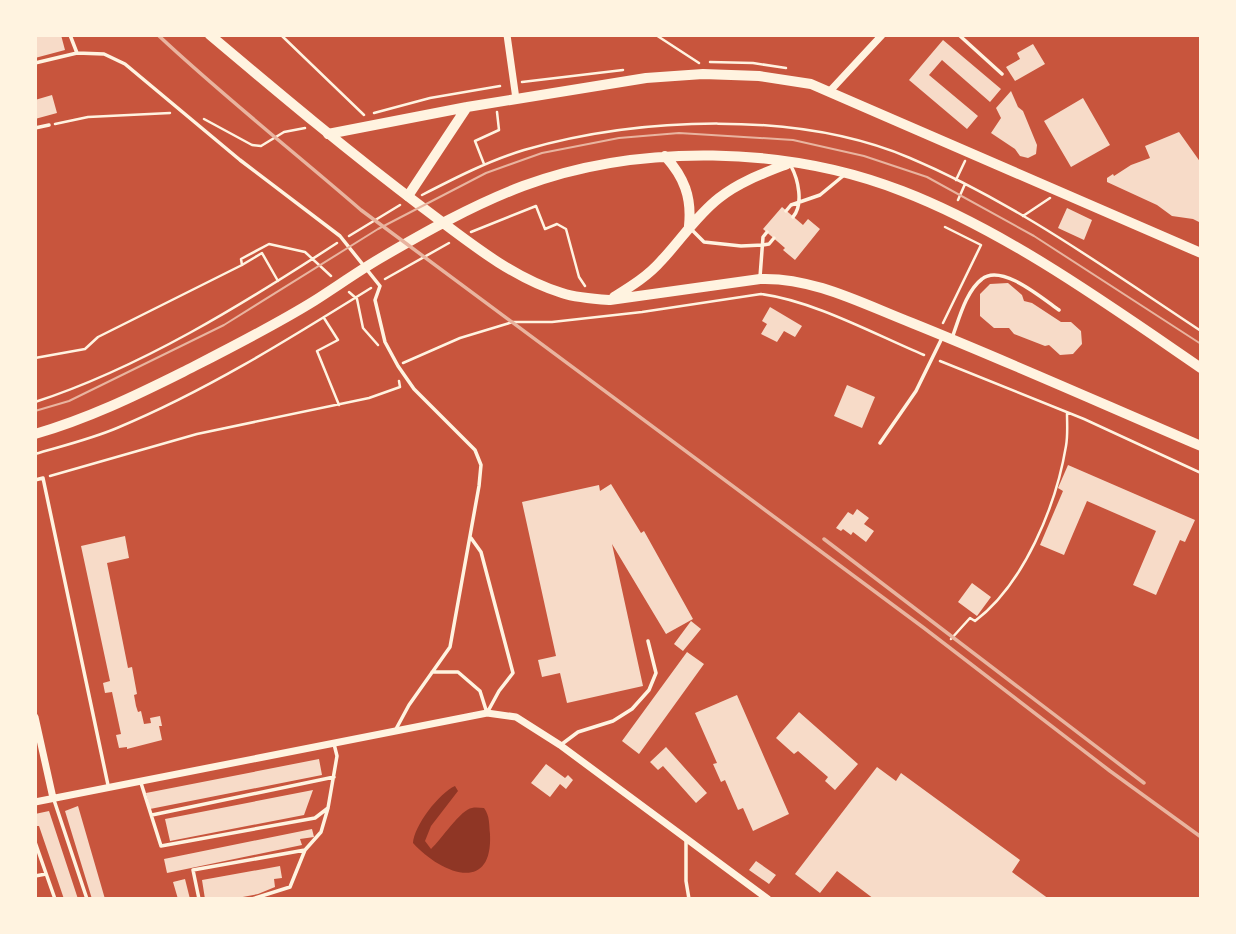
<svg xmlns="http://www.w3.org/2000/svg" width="1236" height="934" font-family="'Open Sans',sans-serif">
<rect width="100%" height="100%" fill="#c8553d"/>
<path fill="#8f3625" d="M455 786 458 791 431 826 425 841 431 849C441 840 461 809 472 808 476 807 480 808 484 808 490 816 489 825 490 834 493 896 439 872 413 843 414 826 439 793 455 786Z"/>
<path fill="#f7dbc8" d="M35 35H61L65 50 35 58Z
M943 40 1001 89 990 102 942 60 929 75 978 116 967 129 909 80Z
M1033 44 1045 64 1015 81 1006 67 1020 59 1017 53Z
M1011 91 1018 107 1023 111 1037 145 1036 154 1028 158 1020 156 1015 149 991 133 1001 118 996 108Z
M52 95 57 113 35 119V100Z
M1083 98 1110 145 1071 167 1044 121Z
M1179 132 1201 163V223L1193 219 1172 216 1157 205 1107 182V178L1113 174 1114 176 1131 165 1150 158 1145 146Z
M782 207 803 225 808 219 820 229 795 260 783 250 785 248 763 229Z
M1067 208 1092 220 1084 240 1058 228Z
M1008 283 1022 295 1024 301 1032 303 1061 322H1071L1081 331 1082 344 1073 354 1060 355 1049 345 1045 346 1014 334 1009 328H994L980 316V294L990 284Z
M770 307 802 326 795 337 784 331 777 342 761 334 767 324 762 321Z
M847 385 875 397 862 428 834 416Z
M1068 465 1195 520 1185 542 1180 540 1156 595 1133 585 1156 531 1087 501 1064 555 1040 545 1063 491 1058 488Z
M611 484 641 533 644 531 693 619 666 634 612 544 643 686 567 703 560 673 542 677 538 660 556 656 522 502 599 485 600 491Z
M857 509 869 518 864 524 874 531 866 542 853 532 851 535 843 529 841 531 836 528 848 512 853 515Z
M125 536 129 558 107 563 128 668 132 667 137 694 134 695 136 706 138 712 141 711 144 724 151 723 150 718 160 716 162 726H159L162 740 127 749V747L119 748 116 735 121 734 112 692 105 693 103 683 110 681 81 546Z
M972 583 991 597 977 616 958 602Z
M691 621 701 629 683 651 674 644Z
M687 652 704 664 639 754 622 741Z
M737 695 789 814 753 831 743 808 738 810 725 780 721 782 713 764 717 763 695 713Z
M799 712 858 764 835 790 825 781 828 777 798 751 794 754 776 738Z
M666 747 707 793 696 803 663 766 658 770 650 762Z
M319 759 322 775 150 809 146 793Z
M546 764 565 778 568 775 573 780 566 789 560 784 550 797 531 783Z
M877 767 896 781 901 773 1020 860 1012 872 1049 899H874L837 871 820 893 795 874Z
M313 790 304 815 170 841 165 819Z
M78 806 105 899H92L65 811Z
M49 811 78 899H64L39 826H35V814Z
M312 829 314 837 300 839 302 845 167 873 164 859Z
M756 861 776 875 769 884 749 870Z
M280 866 282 878 274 879 275 887 258 894 232 899H205L202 880Z
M185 879 190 899H178L173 882Z"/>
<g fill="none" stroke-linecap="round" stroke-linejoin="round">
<path stroke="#fff3e0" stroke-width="2.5" d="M281 35 364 115
M656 35 699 63
M710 62 753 63 786 68
M522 82 623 70
M374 113 430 98 500 86
M204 119 252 145 261 146 284 132 305 128
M55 124 88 117 170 113
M484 164 475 141 499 130 497 112
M956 180 965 161
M422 195C455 178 488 161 524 150 640 117 797 110 910 158 1014 202 1107 269 1201 331
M958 200 965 184
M1023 216 1050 198
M471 232 536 206 545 229 557 224 566 229 579 277 585 286
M349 236 400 205
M242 265 262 253 278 281
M385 279 449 243
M349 292 357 299 363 328 378 345
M324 318 338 340 317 351 339 405
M943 323 981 245 945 227
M35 358 85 349 98 337 242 265 241 259 269 244 305 252 331 276
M940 361 1084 419 1201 473
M403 363 460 338 513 322H552L642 312 761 294C814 301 874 334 924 355
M35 402C140 368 245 303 337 243
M35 454C62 446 91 439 117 428 206 391 289 339 371 288
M50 476 197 434 369 398 400 387 399 381
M951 639 970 618 975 621C1024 584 1056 506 1066 446 1068 435 1067 424 1067 413"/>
<path stroke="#fff3e0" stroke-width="3.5" d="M959 35 1002 74
M77 53 104 54 125 64 240 160 340 236 380 286 375 300 385 342 398 366 414 389 475 450 481 465 479 486 450 647 409 705 396 729
M35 63 77 53 70 35
M35 128 49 125
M791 166C798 179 804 204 793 217
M786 211 791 205 820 195 843 176
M690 228 704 242 741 246 763 245 769 244 774 238
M760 277 763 237 767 232
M952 338C959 319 966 291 982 279 1001 263 1042 298 1059 310
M880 443 916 391 942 338
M35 480 43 478 108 785
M471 538 481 552 513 673 499 691 487 713
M432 672H458L480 691 487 713
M562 744 578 732 613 721 632 709 649 690 656 673 648 641
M141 783 161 846 315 818 328 808
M54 800 87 899
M152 815 334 777
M686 840V881L689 899
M35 842 55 899
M35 876 46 874
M199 899 193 870 305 850
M252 899 290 887 305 850 321 832 328 808 337 756 334 744"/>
<path stroke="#fff3e0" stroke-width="7" d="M507 35 516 99
M829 92 882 35
M35 717 53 798
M35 802 487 713 516 717 560 745 768 899"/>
<path stroke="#fff3e0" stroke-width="10" d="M328 134 467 107 646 78 703 74 759 76 811 84 1201 253
M408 196 467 107"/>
<path stroke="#fff3e0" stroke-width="10" d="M210 35C280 94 349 152 422 207 465 239 510 277 562 293 577 298 594 299 610 300L760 279C813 277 863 304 912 323 1009 362 1105 405 1201 446
M665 156C684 177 692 197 689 226
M614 297C630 287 648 276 661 261 681 240 696 216 719 198 739 182 764 173 787 164
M35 434C87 419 135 396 183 372 228 349 272 327 314 301 336 287 357 272 379 259 425 232 473 205 523 186 639 143 787 146 902 191 1006 231 1109 305 1201 368"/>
<path stroke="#e9b49f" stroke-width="2" d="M35 411 69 401 224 325 378 229 486 173 542 153 619 138 679 133 793 140 864 156 927 177 1034 236 1201 344"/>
<path stroke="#e9b49f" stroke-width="3.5" d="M158 35C223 96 293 151 361 210L924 628 1110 771 1201 837
M824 539 1144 783"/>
</g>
<rect width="1236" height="934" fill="none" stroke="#fff3e0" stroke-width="74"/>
</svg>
